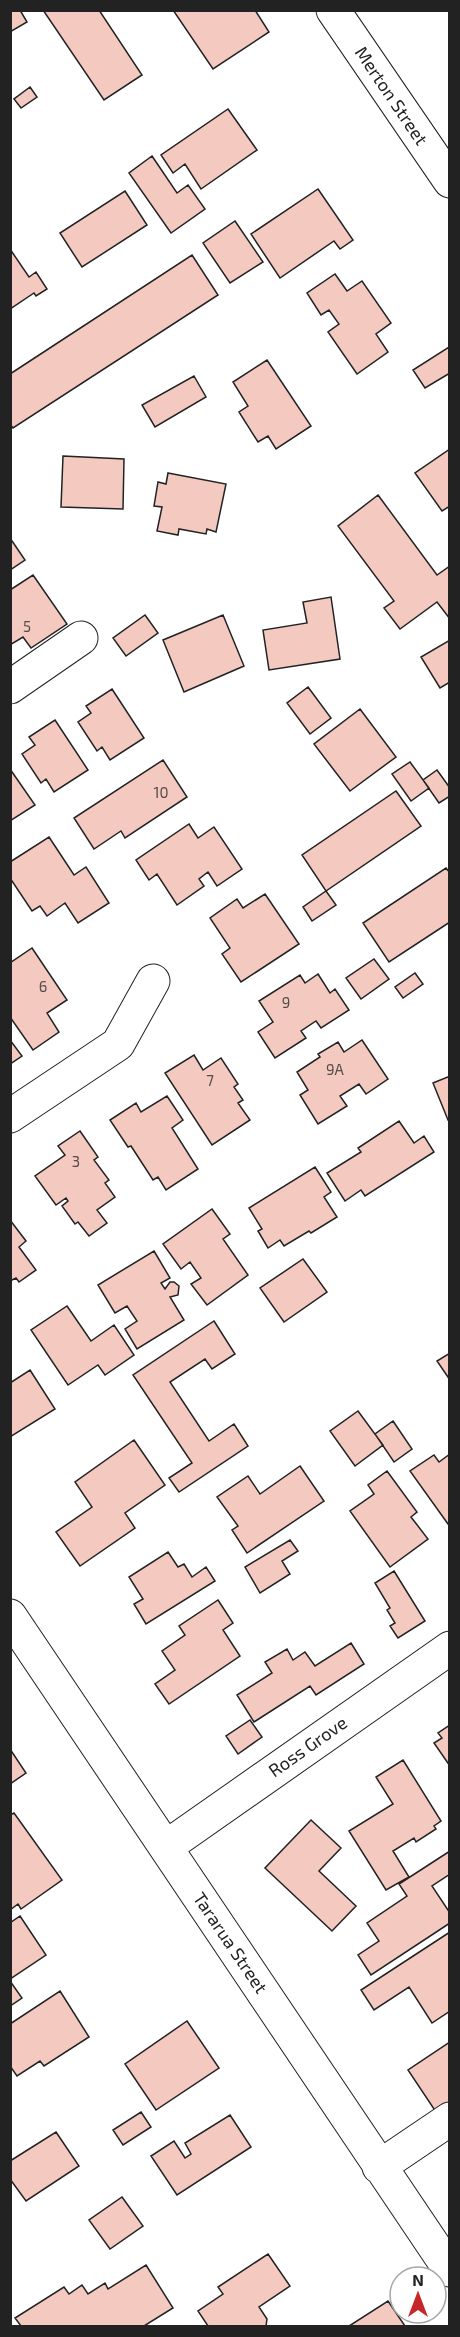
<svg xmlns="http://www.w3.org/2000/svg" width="460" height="2337" font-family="'Exo 2',sans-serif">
<rect width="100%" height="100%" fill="#fff"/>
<path fill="#f3c9c0" stroke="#222" stroke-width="1.5" d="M10 10H20L27 22 10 32Z
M43 10H99L142 75 104 100Z
M173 10H255L269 32 213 69Z
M30 87 37 97 21 108 14 99Z
M228 109 257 150 201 189 185 164 173 173 161 155Z
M152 156 177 193 188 185 205 209 171 233 129 173Z
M318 189 353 240 340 249 334 241 280 278 251 234Z
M125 191 147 225 82 267 60 233Z
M235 221 263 262 230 283 203 243Z
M10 249 29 277 36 272 47 289 36 296 34 293 10 309Z
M192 255 218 295 13 428 10 424V374Z
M335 274 347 291 362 281 391 323 376 334 388 352 357 374 328 332 339 324 329 310 321 315 307 293Z
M449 347 450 373 425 388 413 370Z
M267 360 311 426 276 449 268 436 258 442 239 412 248 406 233 382Z
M194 376 206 397 155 427 142 405Z
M450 449V506L442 511 415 473Z
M63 456 124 459 123 509 61 507Z
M168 473 226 484 216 532 207 529 206 534 179 529 178 535 157 531 162 507 154 506 158 482 166 484Z
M378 495 437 575 450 566V619L437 602 400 629 384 608 394 601 338 526Z
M10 538 25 560 10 570Z
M33 575 67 624 31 648 23 637 10 645V590Z
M331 597 340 659 269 670 263 630 307 623 303 602Z
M145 615 158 633 126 656 113 638Z
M223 615 244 666 184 692 163 640Z
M450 640V682L440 688 421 657Z
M308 687 331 718 310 734 287 703Z
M112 689 144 738 110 760 102 747 97 751 78 722 91 713 86 706Z
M360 709 396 757 350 791 314 744Z
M55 720 88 770 54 792 46 779 41 783 22 754 35 745 29 737Z
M163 760 187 797 125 838 121 831 94 849 74 818Z
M410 762 429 788 411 801 392 774Z
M10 769 35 805 10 821Z
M437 770 450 788V796L439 803 423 780Z
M396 791 421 826 326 891 302 855Z
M189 824 198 838 214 827 242 869 217 886 208 872 199 879 204 886 177 905 157 874 149 880 136 860Z
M49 837 74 875 86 867 109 903 78 923 65 903 47 916 40 906 32 911 10 878V862Z
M446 868 450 873V922L389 962 363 923Z
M326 891 336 905 312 921 303 907Z
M265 894 299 944 241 982 222 954 230 948 210 918 237 899 243 908Z
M32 948 67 1000 47 1013 59 1032 33 1050 10 1017V963Z
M374 959 389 979 361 999 346 978Z
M415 973 423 984 403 998 395 987Z
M318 974 330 993 335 989 349 1010 321 1028 316 1021 301 1031 306 1038 275 1058 258 1032 273 1022 259 1001 300 975 305 983Z
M10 1040 22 1056 10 1064Z
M362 1040 388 1079 366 1094 359 1084 340 1096 347 1106 318 1124 300 1095 308 1090 297 1072 320 1057 318 1054 338 1042 344 1052Z
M194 1055 203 1070 221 1058 238 1084 234 1087 243 1100 238 1103 250 1120 212 1145 165 1073Z
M450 1076V1119L448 1120 433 1083Z
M167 1096 183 1120 172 1128 198 1169 166 1190 158 1177 153 1180 131 1146 128 1147 110 1120 136 1103 141 1112Z
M399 1121 414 1143 424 1136 434 1152 365 1196 361 1190 345 1201 327 1173 361 1152 358 1148Z
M80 1131 98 1157 94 1160 109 1180 105 1183 115 1197 97 1210 107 1223 89 1236 78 1222 75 1224 62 1206 68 1201 66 1198 56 1205 35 1176 65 1155 58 1146Z
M315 1167 331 1192 324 1197 337 1217 311 1233 309 1231 284 1246 280 1240 268 1248 258 1231 262 1229 249 1208Z
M212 1209 230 1234 223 1239 248 1275 207 1305 191 1284 201 1278 190 1262 181 1269 163 1244Z
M10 1220 26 1241 19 1247 36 1270 19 1282 16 1278 10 1281Z
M154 1251 170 1278 161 1283 165 1289 170 1282H174L179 1286 178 1295 170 1297 184 1320 137 1349 125 1329 137 1321 127 1306 115 1313 98 1285Z
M303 1259 327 1292 284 1322 260 1288Z
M67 1306 91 1341 114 1325 134 1355 105 1375 98 1365 68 1385 31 1330Z
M214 1321 235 1354 212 1369 205 1359 170 1382 209 1441 234 1424 248 1446 179 1492 169 1478 192 1463 133 1375Z
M450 1353V1380L437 1361Z
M30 1370 55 1409 10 1437V1383Z
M358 1411 383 1445 355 1466 330 1431Z
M393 1421 412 1449 394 1462 375 1434Z
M134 1440 165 1485 125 1513 135 1528 80 1566 56 1532 92 1507 75 1482Z
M450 1454V1523L448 1524 410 1471 434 1455 439 1462Z
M300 1466 324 1501 247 1553 232 1530 238 1526 217 1497 248 1476 260 1494Z
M387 1471 417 1512 411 1517 428 1539 390 1567 350 1511 374 1494 368 1485Z
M290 1540 298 1551 282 1561 290 1574 260 1593 245 1567Z
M168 1552 178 1567 184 1564 192 1577 206 1567 215 1581 146 1624 134 1604 143 1599 129 1577Z
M394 1571 425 1621 398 1638 390 1626 395 1623 387 1610 390 1608 375 1583Z
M218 1600 233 1623 223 1630 240 1656 169 1704 155 1684 175 1670 162 1651 185 1635 179 1626Z
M351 1643 364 1664 316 1695 310 1686 254 1722 237 1695 272 1673 265 1662 287 1649 293 1660 305 1652 315 1666Z
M250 1720 262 1737 238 1754 226 1736Z
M450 1725V1766L434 1743 442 1738 438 1733Z
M10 1749 26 1773 10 1784Z
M403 1760 441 1821 434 1826 436 1829 416 1842 414 1838 393 1851 409 1877 386 1890 349 1831 393 1804 376 1777Z
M14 1813 62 1880 21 1909 18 1904 10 1910V1815Z
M311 1820 341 1848 319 1871 356 1906 332 1931 265 1868Z
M450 1851V1874L432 1886 450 1913V1923L371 1975 358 1955 379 1941 367 1923 407 1896 399 1884Z
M20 1916 46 1955 10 1979V1923Z
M450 1932V2011L432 2023 409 1987 374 2010 361 1990Z
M10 1981 22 1998 10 2006Z
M60 1991 89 2037 44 2066 40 2061 17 2076 10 2066V2024Z
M187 2021 219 2068 156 2110 125 2064Z
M450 2042V2103L436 2112 408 2070Z
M141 2112 151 2127 123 2145 113 2130Z
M230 2115 251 2147 177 2195 151 2156 174 2141 185 2158 191 2154 185 2143Z
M56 2132 79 2166 26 2201 10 2179V2161Z
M122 2197 143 2226 110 2249 89 2220Z
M268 2254 290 2286 259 2307 267 2319 266 2326H208L198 2311 223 2294 218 2287Z
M146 2265 173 2308 144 2326H21L15 2318 64 2287 69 2294 82 2285 88 2294 105 2283 108 2289Z
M388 2301 405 2326H349Z"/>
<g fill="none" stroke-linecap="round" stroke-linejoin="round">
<defs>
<path id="minor" d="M333 10 450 181
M10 687 81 638
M10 1116 118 1044 153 981
M10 1616 450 2270
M166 1847 450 1648
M379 2167 450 2119"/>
</defs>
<use href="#minor" stroke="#222" stroke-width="35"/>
<use href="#minor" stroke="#fff" stroke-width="33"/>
</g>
<g text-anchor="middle" stroke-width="4.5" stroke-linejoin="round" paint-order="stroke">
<g font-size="15" fill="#564c4a">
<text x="27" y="632">5</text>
<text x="161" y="798">10</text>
<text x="43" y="992">6</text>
<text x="286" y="1008">9</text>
<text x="335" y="1075">9A</text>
<text x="210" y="1086">7</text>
<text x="76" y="1167">3</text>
</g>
<g font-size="18" fill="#222" stroke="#fff">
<text transform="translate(391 96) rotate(56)" y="6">Merton Street</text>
<text transform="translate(308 1747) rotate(-35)" y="6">Ross Grove</text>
<text transform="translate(230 1943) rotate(56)" y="6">Tararua Street</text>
</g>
</g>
<rect width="460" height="2337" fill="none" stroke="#222222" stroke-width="24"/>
<g transform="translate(418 2295)"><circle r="28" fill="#ffffff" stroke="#a7a7a7" stroke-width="1.5"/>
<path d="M0-4.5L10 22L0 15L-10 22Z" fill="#c62828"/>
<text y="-9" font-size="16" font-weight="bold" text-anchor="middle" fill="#222222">N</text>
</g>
</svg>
